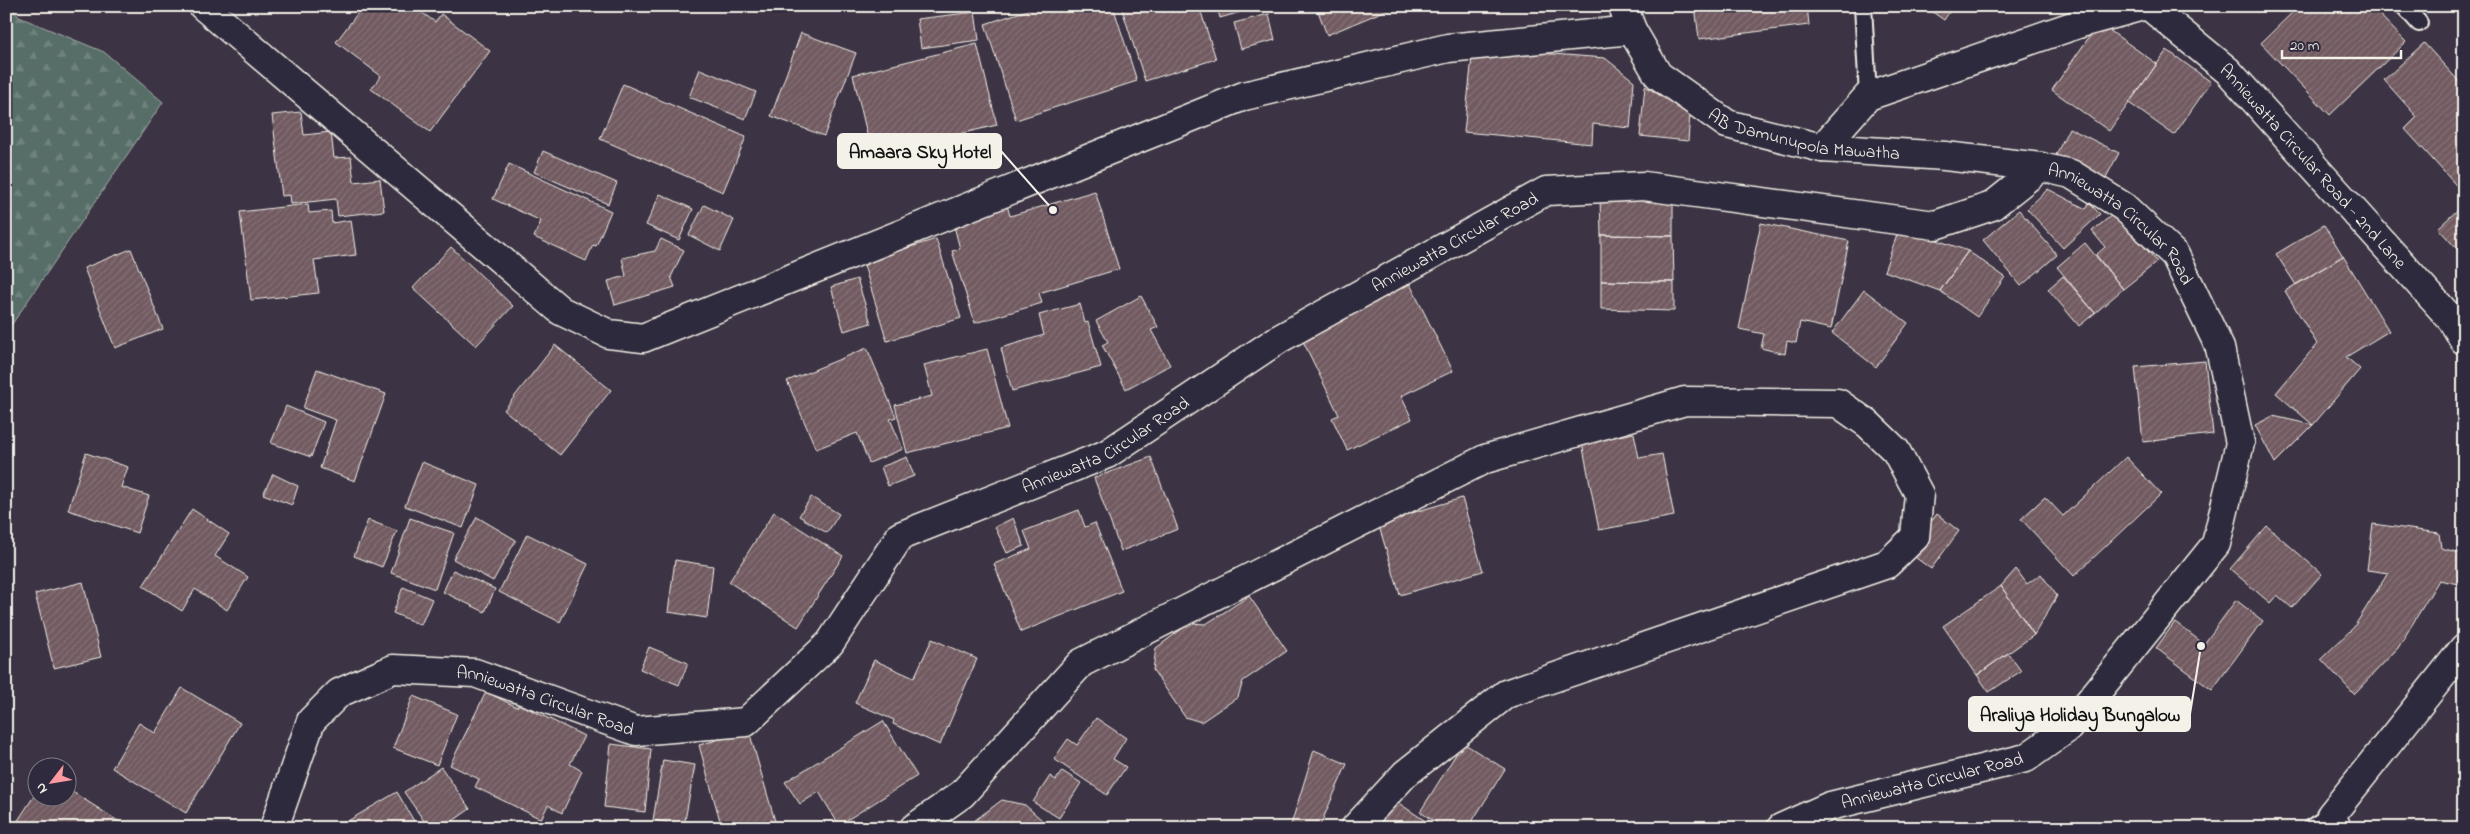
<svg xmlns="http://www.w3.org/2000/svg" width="2470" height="834" font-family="'Indie Flower',sans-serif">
<defs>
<pattern id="forest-firs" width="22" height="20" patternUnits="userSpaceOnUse" patternTransform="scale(1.25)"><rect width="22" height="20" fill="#576d68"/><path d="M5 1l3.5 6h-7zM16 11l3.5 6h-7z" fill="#70827e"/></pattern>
<pattern id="building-hatch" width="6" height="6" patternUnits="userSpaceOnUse" patternTransform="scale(1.25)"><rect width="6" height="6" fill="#715a61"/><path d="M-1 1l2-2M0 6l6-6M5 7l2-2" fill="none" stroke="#867278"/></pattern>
</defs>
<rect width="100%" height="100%" fill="#3c3444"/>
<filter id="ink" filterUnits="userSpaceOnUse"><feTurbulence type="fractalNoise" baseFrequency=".02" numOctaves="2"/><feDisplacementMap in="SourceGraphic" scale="10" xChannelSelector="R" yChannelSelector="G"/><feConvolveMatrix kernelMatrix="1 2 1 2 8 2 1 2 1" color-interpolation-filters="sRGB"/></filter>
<g filter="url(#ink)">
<path fill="url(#forest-firs)" stroke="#a6afa8" d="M6 6H10L19 17 104 52 163 102 6 333Z"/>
<path fill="url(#building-hatch)" stroke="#f4f1e8" d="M363 6 386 8 387 6H413L435 22 441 14 490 51 430 132 371 89 381 76 336 42Z
M462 6H478L477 11Z
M1040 6H1113L1137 81 1016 120 985 24Z
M1121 6H1199L1216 59 1145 81Z
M1217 6H1261L1220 18Z
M1316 6H1396L1327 35Z
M1695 6H1807L1809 25 1699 39Z
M1924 6H1953L1944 20Z
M2299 6H2371L2406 42 2330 115 2261 43Z
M975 12 979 40 921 48 917 19Z
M1269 14 1275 40 1241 49 1234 23Z
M2099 23 2157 64 2109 131 2052 90Z
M801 33 856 53 824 136 771 116Z
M2424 43 2464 87V194L2405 129 2417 117 2384 80Z
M977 44 997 125 872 155 853 75Z
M1473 48 1605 58 1634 81 1630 128 1593 124 1592 144 1464 132Z
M2167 50 2211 82 2174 135 2129 103Z
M700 69 756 92 745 119 689 97Z
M623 84 746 137 723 192 600 139Z
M1645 86 1690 114 1688 141 1640 136Z
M301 112 304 135 331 132 334 158 351 157 354 182 380 179 384 211 338 216 336 199 291 204 290 195 282 196 272 115Z
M2069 128 2119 153 2104 181 2055 157Z
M543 151 617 183 608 204 534 172Z
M509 164 611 211 596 246 593 245 586 261 534 237 541 221 493 199Z
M2048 189 2086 209 2089 203 2100 214 2063 248 2027 209Z
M1095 191 1119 269 1039 293 1042 303 975 323 952 251 960 249 953 222 1007 205 1010 216Z
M660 194 693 209 679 240 646 225Z
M1673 195V236L1601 235 1600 196Z
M308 204 309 213 331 211 332 223 351 220 356 255 314 260 319 293 251 300 240 212Z
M2464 204V257L2438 228Z
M704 205 734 220 720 251 689 235Z
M2019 210 2057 255 2021 286 1983 240Z
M2116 212 2157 262 2123 289 2096 255 2105 247 2092 231Z
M1761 223 1849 241 1831 329 1800 322 1796 343 1787 341 1785 354 1761 348 1764 334 1739 329Z
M2324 225 2343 256 2296 285 2276 254Z
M1900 227 1968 251 1940 291 1884 271Z
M1601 235 1673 236 1674 282 1601 281Z
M661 239 684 250 671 277 675 287 615 305 608 281 626 276 622 258 655 251Z
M936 239 961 318 887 341 863 262Z
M2085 243 2123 289 2095 313 2057 267Z
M451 247 513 306 476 346 413 288Z
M131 249 163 329 115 348 84 268Z
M1968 251 2005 277 1977 317 1940 291Z
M2343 256 2389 331 2346 357 2360 369 2313 425 2276 393 2317 344 2285 291Z
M2063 276 2095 313 2079 326 2048 289Z
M857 279 871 323 844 331 831 287Z
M1601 281 1674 282V311L1601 309Z
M1410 284 1453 371 1401 396 1412 419 1347 450 1332 418 1339 415 1301 337Z
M1864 290 1908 323 1876 367 1832 333Z
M1141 296 1158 327 1151 330 1170 365 1126 389 1102 345 1108 342 1096 321Z
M1080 304 1085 323 1088 322 1101 367 1012 391 1001 348 1044 335 1039 315Z
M555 345 611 390 560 455 504 410Z
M867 348 896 417 890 419 903 449 869 463 857 433 816 449 787 381Z
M987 349 1008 428 907 453 895 405 932 396 924 365Z
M2205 361 2213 434 2143 442 2135 367Z
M317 369 386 394 355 481 320 468 336 420 303 408Z
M286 406 324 422 311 457 271 443Z
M2273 416 2313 425 2275 463 2255 425Z
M1634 433 1639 458 1662 454 1674 516 1599 530 1582 443Z
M86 453 128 467 121 487 149 496 137 533 68 510Z
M907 457 914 476 888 486 881 467Z
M1151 457 1178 529 1121 551 1094 478Z
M2126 457 2161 494 2074 576 2021 519 2045 497 2063 516Z
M422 462 479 485 463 528 405 506Z
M273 474 298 486 292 505 263 494Z
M811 497 839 514 827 533 799 516Z
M1462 498 1483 571 1400 595 1378 523Z
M192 509 229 534 215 556 248 577 227 610 195 589 182 611 143 586Z
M1079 510 1085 527 1095 523 1122 591 1021 632 994 564 1031 549 1024 531Z
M774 512 843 556 798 627 729 582Z
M1937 514 1959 531 1931 569 1908 552Z
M477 517 516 540 493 581 453 559Z
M410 518 454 533 435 589 391 573Z
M1013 518 1024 546 1007 553 995 527Z
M368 520 397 531 382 567 354 556Z
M2373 524 2439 533 2441 548 2464 554V559L2458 584 2439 580 2398 648 2354 694 2321 659 2354 627 2388 573 2367 570Z
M2267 526 2322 574 2292 608 2277 595 2270 603 2230 569Z
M527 534 588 564 560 622 499 592Z
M675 560 713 566 707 618 668 612Z
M2016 569 2027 584 2041 574 2057 596 2034 635 2001 586Z
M453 570 495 589 485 612 443 592Z
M83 582 101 657 54 668 35 594Z
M2001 586 2034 635 1977 675 1943 626Z
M403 587 432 599 421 625 393 613Z
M1249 596 1287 651 1243 681 1238 697 1201 722 1185 717 1153 670 1156 648 1190 623 1206 624Z
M2236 600 2263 621 2212 690 2156 648 2175 622 2204 644Z
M932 639 977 659 940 745 893 724 894 720 855 703 874 660 914 678Z
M649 647 688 663 679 685 640 669Z
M2008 653 2021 671 1989 692 1977 675Z
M182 688 240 723 186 813 112 768 139 723 155 733Z
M486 692 517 707 519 704 584 736 570 764 582 771 562 813 548 805 541 819 475 787 479 779 450 765Z
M413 696 457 714 437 765 393 748Z
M1096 718 1126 738 1113 759 1126 767 1107 795 1054 759 1068 739 1077 745Z
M883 721 917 776 839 825 819 792 800 804 785 782Z
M749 731 777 828H722L699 745Z
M1463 743 1505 769 1468 828H1445L1420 812Z
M611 744 651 749 645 812 604 807Z
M1314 750 1347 764 1319 828H1290Z
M663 760 695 765 684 826 653 820Z
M441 767 470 809 443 828H429L404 792Z
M1062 771 1081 783 1059 818 1033 802 1050 776 1056 780Z
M68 789 129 828H13L38 790V796H68Z
M397 792 418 828H336Z
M1391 798 1436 828H1371Z
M1002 800 1025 805 1051 828 966 827Z"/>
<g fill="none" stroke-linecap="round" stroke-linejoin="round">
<defs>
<path id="lane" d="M1863 6 1868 96
M2404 6 2419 23
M2311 828 2331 815"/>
<g id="street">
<path d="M203 6 561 311 609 334 643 338 1244 96 1448 48 1632 30"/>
<path id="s1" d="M1623 6 1632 30 1658 75 1727 124 1822 148 1945 156 2041 167"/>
<path id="s2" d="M2149 6 2228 71 2452 320 2464 340"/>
<path d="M1822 148 1868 96 2081 23 2143 6"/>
<path id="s3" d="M274 828 311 721 339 693 393 669 475 673 636 731 746 722 830 643 900 536 1107 454 1279 339 1546 191 1644 186 1935 225 1992 206 2041 167 2071 174 2124 207 2175 255 2220 348 2240 443 2216 544 2068 728 2026 758 1830 806 1781 828"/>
<path d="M914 828 962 794 1081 663 1485 459 1685 401 1838 403 1868 424 1896 451 1919 494 1915 537 1887 564 1506 694 1405 774 1355 828"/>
<path d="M2337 828 2331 815 2464 648"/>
</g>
</defs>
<use href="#lane" stroke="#f4f1e8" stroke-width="20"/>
<use href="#street" stroke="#f4f1e8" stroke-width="31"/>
<use href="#lane" stroke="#2f2a3d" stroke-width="16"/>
<use href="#street" stroke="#2f2a3d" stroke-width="28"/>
</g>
</g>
<g text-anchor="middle" stroke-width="5" stroke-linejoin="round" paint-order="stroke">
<g font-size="18" fill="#f4f1e8" stroke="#2f2a3d">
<text dy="6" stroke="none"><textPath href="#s1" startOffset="240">AB Damunupola Mawatha</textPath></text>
<text dy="6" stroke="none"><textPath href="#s2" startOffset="230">Anniewatta Circular Road - 2nd Lane</textPath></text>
<text dy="6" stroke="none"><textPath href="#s3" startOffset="2169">Anniewatta Circular Road</textPath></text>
<text dy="6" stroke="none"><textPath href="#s3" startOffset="1449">Anniewatta Circular Road</textPath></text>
<text dy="6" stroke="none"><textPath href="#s3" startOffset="1044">Anniewatta Circular Road</textPath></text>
<text dy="6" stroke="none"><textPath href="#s3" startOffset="369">Anniewatta Circular Road</textPath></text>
<text transform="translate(1932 780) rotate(-14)" y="6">Anniewatta Circular Road</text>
</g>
</g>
<path fill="none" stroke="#f4f1e8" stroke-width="2" d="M1053 210L1001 151M2201 646L2190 714"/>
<g fill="#f4f1e8" stroke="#2f2a3d" stroke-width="2">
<circle cx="1053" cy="210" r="5"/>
<circle cx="2201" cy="646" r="5"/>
</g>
<g fill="#f4f1e8" stroke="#f4f1e8" stroke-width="2">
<rect x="838" y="134" width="163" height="34" rx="5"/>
<rect x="1969" y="697" width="221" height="34" rx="5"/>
</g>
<g font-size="19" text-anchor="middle" font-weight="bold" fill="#111">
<text x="920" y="158">Amaara Sky Hotel</text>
<text x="2080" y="721">Araliya Holiday Bungalow</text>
</g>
<rect width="2470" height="834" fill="none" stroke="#2f2a3d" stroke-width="25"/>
<rect x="12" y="12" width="2445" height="809" fill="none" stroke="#f4f1e8" stroke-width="2" filter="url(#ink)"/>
<g transform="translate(52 782) rotate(239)"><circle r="24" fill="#2f2a3d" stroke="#7e7a81"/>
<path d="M0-4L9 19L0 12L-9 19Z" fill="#ff9aa2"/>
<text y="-8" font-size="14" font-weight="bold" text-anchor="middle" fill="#f4f1e8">N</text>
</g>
<path d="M2282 50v8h119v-8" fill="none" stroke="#f4f1e8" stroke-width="2.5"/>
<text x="2290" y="50" font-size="15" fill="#f4f1e8" stroke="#2f2a3d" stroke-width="4" paint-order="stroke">20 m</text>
</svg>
